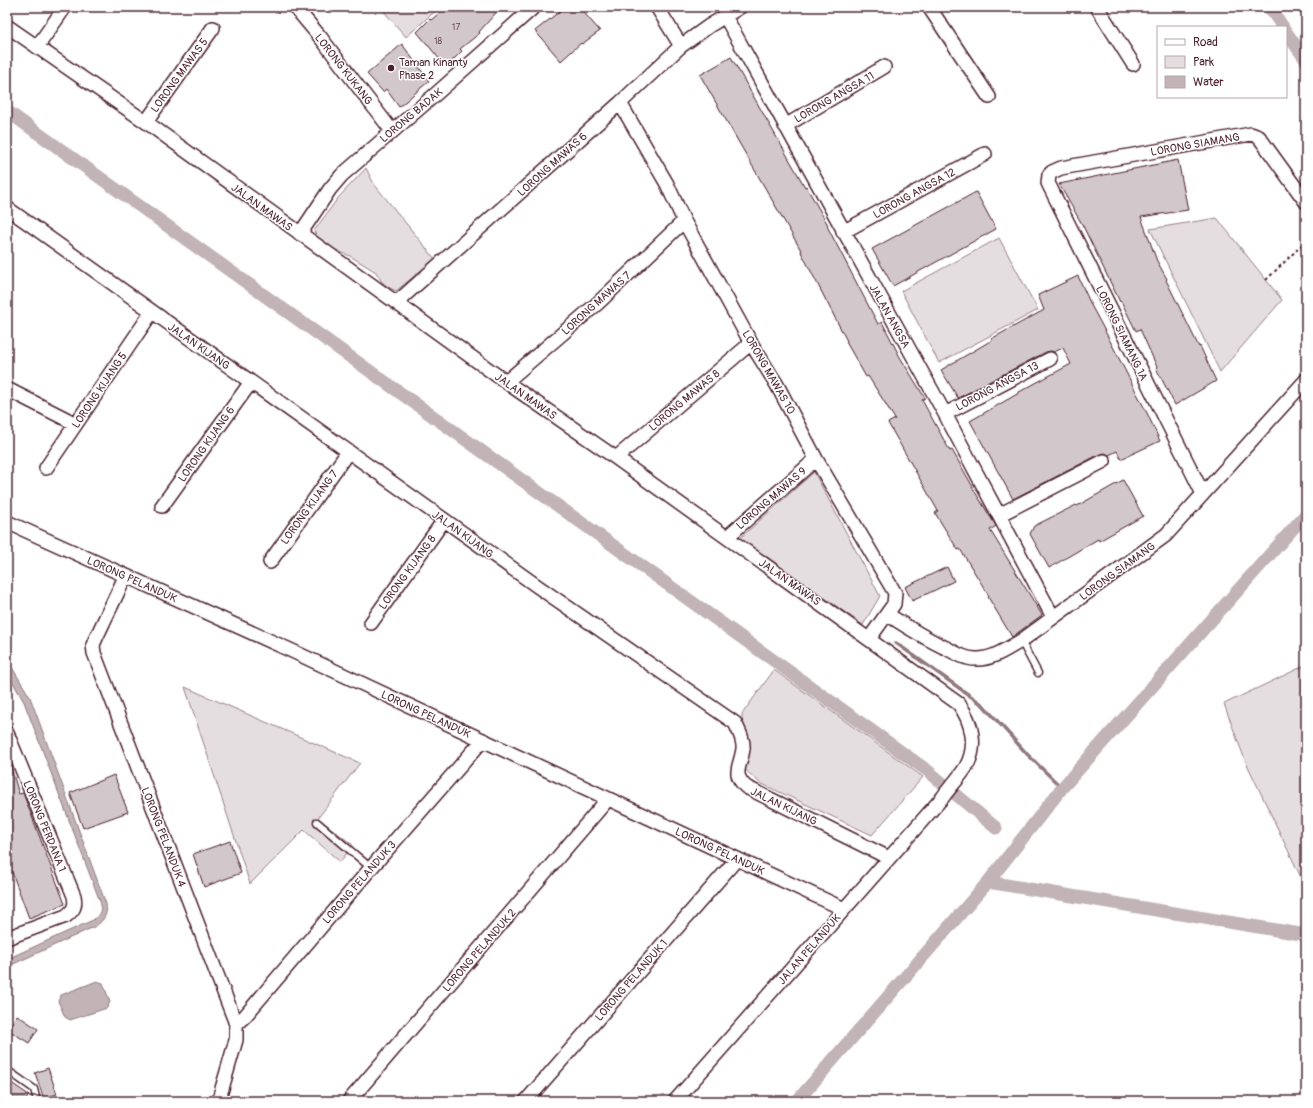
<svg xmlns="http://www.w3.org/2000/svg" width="1313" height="1108" font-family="Pangolin,sans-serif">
<rect width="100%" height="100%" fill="#fff"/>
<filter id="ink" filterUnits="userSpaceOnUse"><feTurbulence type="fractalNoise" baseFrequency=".025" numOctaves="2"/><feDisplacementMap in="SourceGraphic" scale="8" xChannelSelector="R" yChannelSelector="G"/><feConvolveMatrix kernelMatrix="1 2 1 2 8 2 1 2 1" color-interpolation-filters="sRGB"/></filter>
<g filter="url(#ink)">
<path fill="#e5dee0" stroke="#987e86" d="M380 7H440L406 37Z
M366 168 374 184 435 259 396 291 388 287 382 282 376 272 350 256 331 248 318 238 314 231 338 198Z
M1217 218 1282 300 1220 372 1150 229Z
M999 238 1038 310 939 363 901 291Z
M814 472 880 596 863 625 740 538Z
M1306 665V888L1245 760 1224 704Z
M774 670 923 777 872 835 760 783 739 764 743 738 742 714Z
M185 687 360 763 318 818 353 845 340 862 304 830 250 884Z"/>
<path fill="#c1b3b6" stroke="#91787e" d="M7 659 30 697 106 904C108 914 104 920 96 926L7 967V959L93 920C99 915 101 912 101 904L24 702 7 672Z
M97 981 103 983 110 1002 107 1008 70 1020 65 1017 58 1001 61 995Z"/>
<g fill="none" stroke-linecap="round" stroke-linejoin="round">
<path stroke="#91787e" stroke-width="3.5" d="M896 643 983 705 1027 754 1062 788"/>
<path stroke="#c1b3b6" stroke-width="13" d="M1269 7 1283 27
M1286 32 1306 60
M7 111 893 746 928 771 996 828
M988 882 1306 935
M797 1101 988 882 1062 788 1306 514"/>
</g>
<path fill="#d2c7cb" stroke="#4a1f2b" d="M447 7H501L479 32 480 33 460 49 462 51 446 67 417 32 430 19 431 20Z
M565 7H579L600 31 582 44 581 43 561 61 535 31Z
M402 44 429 81 399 107 386 89 383 92 367 74Z
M731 57 805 187 806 186 828 225 827 226 878 324 882 322 900 357 925 398 922 400 950 451 952 450 973 487H972L996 526 990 530 1042 615 1012 637 988 597 989 596 960 549 958 550 935 513 938 511 888 423 895 419 868 376 866 377 846 342 847 341 801 252H802L700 75Z
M1178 160 1188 210 1141 217 1157 261 1167 279 1166 280 1199 347 1200 346 1216 381 1175 405 1156 368 1157 367 1140 329 1136 331 1121 301 1120 302 1083 226 1059 184Z
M976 192 996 229 893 286 872 249Z
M1078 276 1092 307 1106 333 1147 413 1160 441 1121 459 1117 451 1109 455 1105 453 1100 454 1013 499 970 421 1019 393V392L1071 364 1063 348 1054 352 1051 351 1046 352 958 398 941 370 992 340 991 339 1044 310 1038 295Z
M1123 480 1143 516 1099 541 1098 539 1049 568 1030 534 1034 526 1076 505 1077 506Z
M947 567 954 581 912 601 905 587Z
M7 764H10L19 794 23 793 65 904 29 918 7 859Z
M114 775 128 812 83 828 70 793Z
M230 841 241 873 204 887 193 854Z
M17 1015 38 1029 29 1043 8 1030Z
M48 1068 57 1094 44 1099 35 1073Z
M7 1080 29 1095 25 1101H17L7 1094Z"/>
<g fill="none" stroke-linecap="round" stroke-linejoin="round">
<defs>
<path id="service" d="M1021 641 1038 673
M317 822 371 868
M7 1070 34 1089 37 1101"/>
<path id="minor" d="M295 7 321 38 392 131
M657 7 681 46
M929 7 989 97
M1097 7 1133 64
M725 16 945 414 1053 617
M7 26 146 122 506 382 616 458 959 704C972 722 978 746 966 767 959 778 950 787 943 797L675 1101
M37 47 65 7
M620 103 667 184 684 221 751 343 777 385 816 459 895 593 894 604 869 639
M146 122 213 28
M785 126 884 67
M7 208 537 586 735 723C739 731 744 740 743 749 741 766 731 773 746 787L889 858
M843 232 985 154
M300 234 330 189 342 175 437 93 534 7
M396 303 620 103 681 46 709 26 740 7
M506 382 598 303 684 221
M7 389 76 424
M945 414 1050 359
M616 458 751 343
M46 468 152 312
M1203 494 1051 189 1048 183 1049 175 1052 172 1061 168 1251 134 1259 137 1306 202
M162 506 251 382
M999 515 1104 461
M7 522 290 650 844 909
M727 537 816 459
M270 562 348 452
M125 577 96 638 93 645 94 653 236 1024V1040L221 1092 220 1101
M887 614C907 627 926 639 948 649 957 654 966 659 976 659 992 660 1008 648 1021 641L1166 535 1306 380
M371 623 444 520
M7 733 74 896C76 906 74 910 66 916L7 938
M236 1024 245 1016 371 868 483 740
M349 1101 608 799
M526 1101 736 860"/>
</defs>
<use href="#service" stroke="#4a1f2b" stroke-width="9"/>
<use href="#minor" stroke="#4a1f2b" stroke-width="16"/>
<path stroke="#4a1f2b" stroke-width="2" stroke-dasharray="3 3" stroke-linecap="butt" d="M1266 280 1306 241"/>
<use href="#service" stroke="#fff" stroke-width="6"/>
<use href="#minor" stroke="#fff" stroke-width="13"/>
</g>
</g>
<circle fill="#4a1f2b" stroke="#fff" stroke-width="1.5" cx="391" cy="68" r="4"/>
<g text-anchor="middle" stroke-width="3" stroke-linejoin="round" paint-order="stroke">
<g font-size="9" fill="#6c4953">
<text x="456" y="30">17</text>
<text x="438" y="44">18</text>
</g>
<g font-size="11" fill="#4a1f2b" stroke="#fff" text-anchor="start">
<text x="399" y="66">Taman Kinanty<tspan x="399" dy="13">Phase 2</tspan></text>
</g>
<g font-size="11" fill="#4a1f2b" stroke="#fff">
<text transform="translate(344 69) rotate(52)" y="4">LORONG KUKANG</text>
<text transform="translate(179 75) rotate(-54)" y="4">LORONG MAWAS 5</text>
<text transform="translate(834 97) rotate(-30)" y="4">LORONG ANGSA 11</text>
<text transform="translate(411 115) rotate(-40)" y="4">LORONG BADAK</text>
<text transform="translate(1195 144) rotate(-10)" y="4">LORONG SIAMANG</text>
<text transform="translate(552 164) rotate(-42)" y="4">LORONG MAWAS 6</text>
<text transform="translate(914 193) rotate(-29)" y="4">LORONG ANGSA 12</text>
<text transform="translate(262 207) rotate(36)" y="4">JALAN MAWAS</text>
<text transform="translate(596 303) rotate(-42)" y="4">LORONG MAWAS 7</text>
<text transform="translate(890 316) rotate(61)" y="4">JALAN ANGSA</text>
<text transform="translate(1122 333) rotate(64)" y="4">LORONG SIAMANG 1A</text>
<text transform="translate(199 346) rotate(35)" y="4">JALAN KIJANG</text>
<text transform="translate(769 372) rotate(60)" y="4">LORONG MAWAS 10</text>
<text transform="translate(997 386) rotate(-28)" y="4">LORONG ANGSA 13</text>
<text transform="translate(99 390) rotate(-56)" y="4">LORONG KIJANG 5</text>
<text transform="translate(526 396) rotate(35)" y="4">JALAN MAWAS</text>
<text transform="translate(684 400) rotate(-40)" y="4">LORONG MAWAS 8</text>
<text transform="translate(206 444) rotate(-55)" y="4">LORONG KIJANG 6</text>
<text transform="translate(771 498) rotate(-41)" y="4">LORONG MAWAS 9</text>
<text transform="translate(309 507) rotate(-54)" y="4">LORONG KIJANG 7</text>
<text transform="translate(463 534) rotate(36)" y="4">JALAN KIJANG</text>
<text transform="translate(1117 571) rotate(-36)" y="4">LORONG SIAMANG</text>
<text transform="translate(407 572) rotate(-54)" y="4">LORONG KIJANG 8</text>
<text transform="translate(132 579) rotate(24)" y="4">LORONG PELANDUK</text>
<text transform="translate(790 582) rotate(35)" y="4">JALAN MAWAS</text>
<text transform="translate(426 714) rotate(25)" y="4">LORONG PELANDUK</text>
<text transform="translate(784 806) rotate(26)" y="4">JALAN KIJANG</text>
<text transform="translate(45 826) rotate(68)" y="4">LORONG PERDANA 1</text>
<text transform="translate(164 837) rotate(69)" y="4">LORONG PELANDUK 4</text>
<text transform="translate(720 851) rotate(25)" y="4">LORONG PELANDUK</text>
<text transform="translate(359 882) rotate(-49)" y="4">LORONG PELANDUK 3</text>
<text transform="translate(809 949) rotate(-49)" y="4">JALAN PELANDUK</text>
<text transform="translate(479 950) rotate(-49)" y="4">LORONG PELANDUK 2</text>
<text transform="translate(631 980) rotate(-49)" y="4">LORONG PELANDUK 1</text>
</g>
</g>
<rect width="1313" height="1108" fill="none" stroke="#fff" stroke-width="24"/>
<rect x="12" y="12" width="1289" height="1084" fill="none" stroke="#4a1f2b" stroke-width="1.5" filter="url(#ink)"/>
<rect x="1157" y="26" width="130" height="72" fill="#ffffff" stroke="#b7a5aa"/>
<rect x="1165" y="39" width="20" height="6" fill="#ffffff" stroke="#b7a5aa"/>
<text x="1193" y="46" font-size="12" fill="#4a1f2b">Road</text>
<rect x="1165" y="56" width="20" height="12" fill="#e5dee0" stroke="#b7a5aa"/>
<text x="1193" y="66" font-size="12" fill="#4a1f2b">Park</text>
<rect x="1165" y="76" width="20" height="12" fill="#c1b3b6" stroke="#b7a5aa"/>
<text x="1193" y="86" font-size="12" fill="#4a1f2b">Water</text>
</svg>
